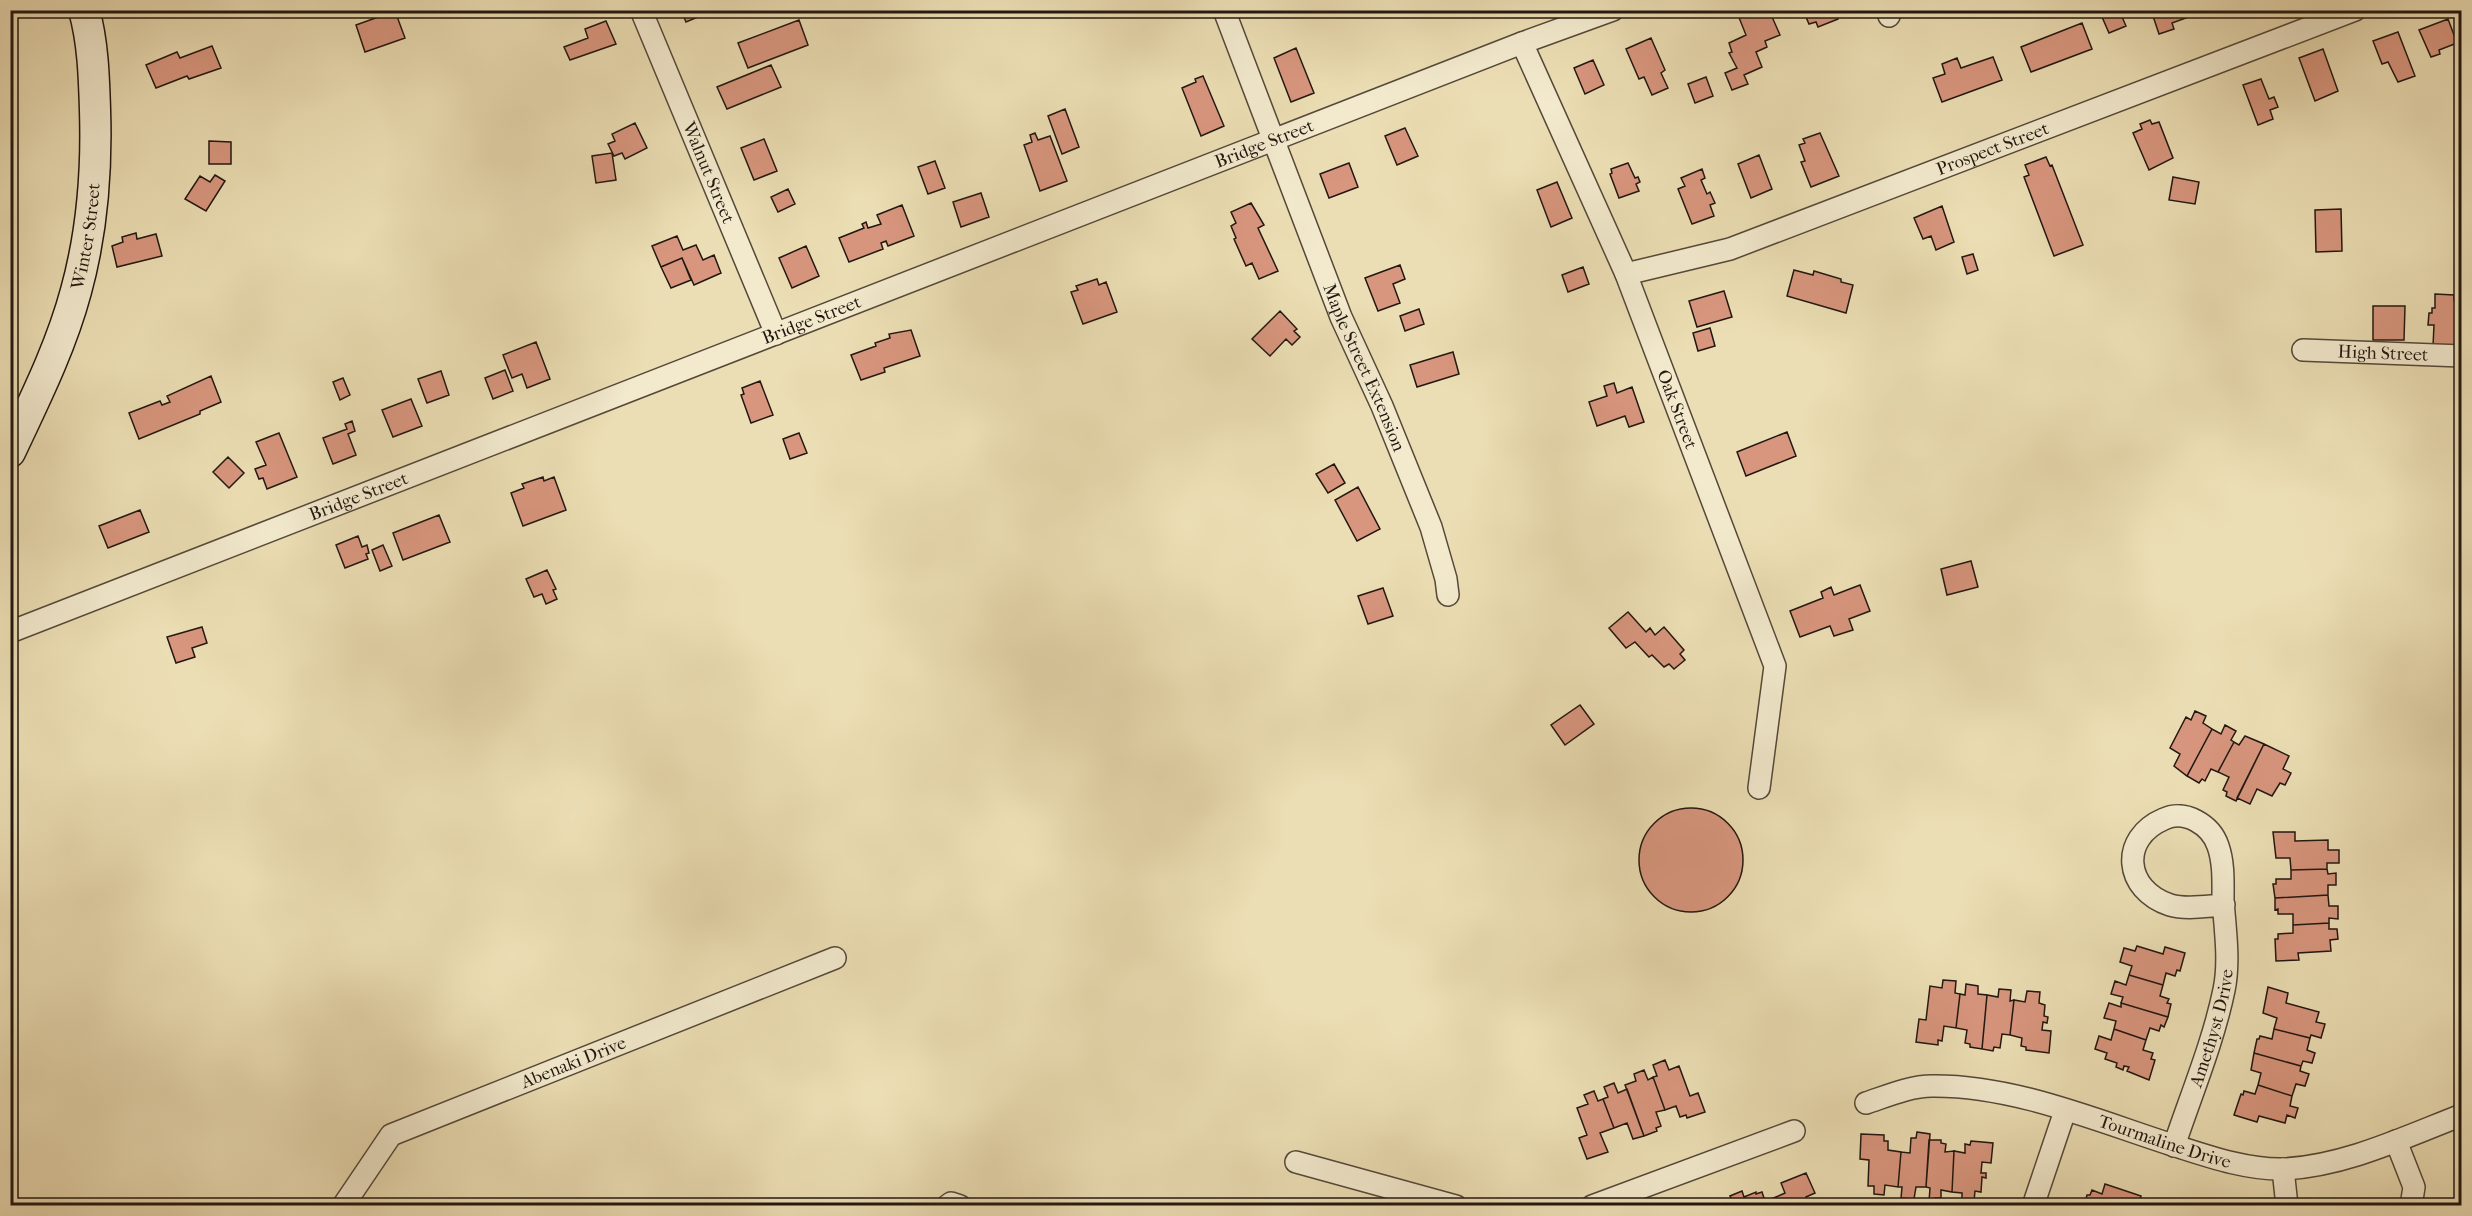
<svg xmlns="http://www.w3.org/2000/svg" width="2472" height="1216" font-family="'IM FELL French Canon',serif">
<rect width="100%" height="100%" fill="#ecdeb4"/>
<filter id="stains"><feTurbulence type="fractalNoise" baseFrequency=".00333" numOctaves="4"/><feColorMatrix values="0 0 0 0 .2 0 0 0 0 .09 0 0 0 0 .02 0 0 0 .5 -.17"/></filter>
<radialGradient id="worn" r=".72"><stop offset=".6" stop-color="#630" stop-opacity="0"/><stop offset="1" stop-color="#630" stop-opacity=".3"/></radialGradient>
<path fill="#d8967e" stroke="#221710" stroke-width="1.5" d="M681 10H704L705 14 686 22Z
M1736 10H1769L1780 35 1765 41 1767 47 1756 52 1762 67 1744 75 1748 84 1732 90 1725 73 1737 68 1729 53 1732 52 1729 43 1746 35Z
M1803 10H1835L1838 19 1818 27 1816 22 1809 24Z
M2099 10H2119L2126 26 2109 33Z
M2151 10H2192L2194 15 2172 23 2174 29 2159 34Z
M395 11 405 38 365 52 356 25Z
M2448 19 2457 43 2439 50 2440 54 2431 57 2419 30Z
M799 20 808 45 748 68 738 43Z
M606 21 616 44 570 60 564 47 588 38 585 29Z
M2082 23 2092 49 2031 72 2021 47Z
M2398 32 2415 76 2398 82 2388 62 2382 64 2373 41Z
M1651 38 1665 70 1661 73 1668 88 1652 95 1644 77 1639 79 1626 49Z
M212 46 221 68 189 79 187 76 156 88 146 65 177 52 180 58Z
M1296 48 1314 93 1291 102 1274 58Z
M2323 49 2338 91 2315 101 2299 58Z
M1993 57 2002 80 1942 102 1933 78 1945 74 1942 64 1957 58 1961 68Z
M1593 60 1604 85 1585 94 1574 68Z
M771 65 781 87 727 109 717 87Z
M1203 76 1224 126 1201 136 1182 88 1196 82 1195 79Z
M1706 77 1713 96 1695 103 1688 84Z
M2261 79 2269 99 2274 97 2278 107 2270 110 2273 119 2258 125 2243 85Z
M1065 109 1079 147 1062 154 1048 116Z
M2150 120 2152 124 2159 122 2173 158 2149 170 2133 133 2142 129 2140 124Z
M635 123 647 148 625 159 622 153 614 156 608 144 615 141 612 134Z
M1405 128 1418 156 1397 165 1385 136Z
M1035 133 1038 140 1050 136 1067 181 1040 191 1024 145 1032 142 1030 135Z
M1820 133 1839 176 1811 187 1801 162 1805 161 1799 145 1805 143 1803 139Z
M764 139 777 171 754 180 741 148Z
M209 141 231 142V164H209Z
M612 153 616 180 596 183 592 156Z
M1759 155 1772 189 1751 198 1738 164Z
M2046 157 2050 166 2052 165 2083 245 2054 256 2024 177 2029 175 2025 165Z
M935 161 945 188 928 194 918 167Z
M1349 163 1358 187 1329 198 1320 174Z
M1628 163 1635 178 1638 177 1640 182 1636 184 1639 191 1619 198 1610 174 1612 173 1611 169Z
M1702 169 1705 178 1701 180 1707 194 1710 192 1715 203 1710 205 1714 216 1692 224 1678 189 1685 186 1681 178Z
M215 175 225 181 206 211 185 199 200 176 210 182Z
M2173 177 2199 182 2195 204 2169 200Z
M1557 182 1572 218 1551 227 1537 190Z
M788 189 795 204 778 212 771 197Z
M981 193 989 217 961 227 953 202Z
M1251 203 1264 225 1258 228 1278 271 1259 279 1252 263 1246 266 1234 239 1236 238 1231 226 1236 223 1231 212Z
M902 205 914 236 888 246 886 241 881 243 883 249 849 262 839 238 864 228 862 224 866 222 868 228 881 224 877 215Z
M1942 206 1954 242 1936 250 1931 236 1923 239 1914 218Z
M2341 209 2342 251 2316 252 2315 210Z
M136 233 137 239 156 234 162 256 117 267 112 246 123 242 122 237Z
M677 236 683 250 696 245 703 260 714 255 721 273 694 285 682 258 661 267 652 246Z
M806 246 819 276 792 288 779 258Z
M1973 254 1978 270 1967 274 1962 257Z
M682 258 691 280 671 288 661 267Z
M1400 265 1405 279 1393 284 1400 303 1378 311 1365 278Z
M1583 267 1589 284 1568 292 1562 275Z
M1794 270 1813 275 1814 271 1841 279V282L1853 285 1846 313 1787 296Z
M1097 279 1099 285 1106 282 1117 312 1083 324 1071 292 1078 290 1076 286Z
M1724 291 1732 317 1697 327 1689 301Z
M2435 294 2454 295V300L2462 301V347L2433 346 2434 325H2428L2429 313H2432V308H2435Z
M2373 306H2405L2404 340H2373Z
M1419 309 1424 324 1405 331 1400 316Z
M1280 311 1297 329 1294 331 1300 337 1292 345 1286 339 1270 356 1252 339Z
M1710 328 1715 346 1698 351 1693 333Z
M911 330 920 356 884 368 885 372 861 380 851 355 876 346 875 343 890 338 889 334Z
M536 342 550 379 527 388 522 374 512 378 503 355Z
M1453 352 1459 374 1417 387 1410 365Z
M505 370 513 391 493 399 485 378Z
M441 371 449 395 427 403 418 379Z
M211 376 221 402 200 411V414L139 439 129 413 160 401 162 405 170 402 167 396Z
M343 378 350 395 340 400 333 382Z
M760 381 773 415 751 423 741 395 744 394 742 388Z
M1614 383 1617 393 1632 387 1644 422 1629 427 1625 416 1597 426 1589 402 1607 396 1604 386Z
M411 399 422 426 393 437 382 410Z
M352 421 355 431 348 434 356 455 333 464 323 438 347 429 345 424Z
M1787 432 1796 456 1746 476 1737 452Z
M279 433 297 477 267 489 263 478 259 479 255 469 266 465 256 442Z
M799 433 807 453 790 459 783 439Z
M228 457 244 473 229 488 213 472Z
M1334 464 1345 483 1328 493 1316 474Z
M543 477 544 481 554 477 566 510 523 526 511 493 524 488 522 484Z
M1358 487 1380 529 1357 541 1335 500Z
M140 510 149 532 108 548 99 526Z
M439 515 450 542 403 560 393 533Z
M358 536 362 547 367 545 369 553 366 554 368 559 345 568 336 545Z
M383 545 392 566 380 571 372 550Z
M1971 561 1978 587 1947 595 1941 569Z
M547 570 556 589 553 590 557 599 546 604 542 594 534 597 526 579Z
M1860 585 1870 611 1849 619 1853 630 1834 636 1830 626 1800 637 1790 611 1823 598 1821 592 1831 587 1834 595Z
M1383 588 1393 616 1368 624 1358 596Z
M1628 612 1646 632 1650 628 1655 635 1664 627 1684 650 1680 654 1685 660 1674 669 1669 664 1664 667 1652 655 1649 657 1635 642 1626 648 1609 628Z
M202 627 207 643 192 648 195 657 176 663 167 637Z
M1580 705 1594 724 1565 745 1551 725Z
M2195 711 2206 716 2203 723 2212 729 2187 776 2174 766 2180 754 2170 748 2186 717 2191 720Z
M2225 725 2236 731 2231 740 2234 742 2218 772 2211 769 2205 781 2202 779 2199 783 2187 776 2212 729 2221 734Z
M2245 736 2264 744 2236 801 2226 796 2227 792 2223 790 2229 777 2218 772 2234 742 2239 745Z
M2264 744 2289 756 2283 769 2291 773 2285 785 2280 783 2272 796 2257 789 2250 804 2237 798Z
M1639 860a52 52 0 1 1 104 0a52 52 0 1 1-104 0Z
M2273 832H2295V841L2328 840V850H2339V863H2327V869L2291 870 2290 858H2276Z
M2327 869 2328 874 2336 873V885H2328V895L2275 898 2273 884H2276V879H2291V870Z
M2328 895 2329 906H2338V919L2329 918V923L2293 925V914H2278V909L2275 910V898Z
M2329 923V929H2337L2338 939 2330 940 2331 951 2298 953 2299 960 2276 961 2275 939H2278V934L2293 933V925Z
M2137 946 2163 954 2165 947 2185 953 2180 971 2177 970 2175 976 2166 973 2163 985 2129 975 2132 966 2120 962 2124 948 2135 951Z
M2129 975 2163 985 2160 996 2169 999 2167 1003 2171 1004 2168 1017 2121 1003 2123 997 2111 994 2115 981 2126 985Z
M1943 980 1956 981 1955 993 1960 994 1956 1028 1944 1026 1942 1041 1938 1040V1045L1916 1042 1919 1019 1926 1020 1930 986 1942 988Z
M1966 984 1978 986V994L1987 995 1982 1049 1970 1047V1044L1965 1043 1967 1030 1956 1028 1960 994 1965 995Z
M2268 987 2288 993 2286 1003 2319 1012 2316 1022 2325 1024 2321 1038 2311 1035 2310 1038 2274 1029 2277 1018 2263 1013Z
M1999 989 2011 990 2010 1001 2014 1000 2010 1035 2002 1034 2000 1048 1994 1047 1993 1051 1982 1049 1987 995 1998 997Z
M2027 991 2040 992 2039 1003 2045 1005 2044 1016 2048 1017 2047 1023 2043 1022 2042 1030 2051 1031 2049 1053 2026 1050V1047L2021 1046 2022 1038 2010 1035 2014 1000 2025 1002Z
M2109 1003 2121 1007V1003L2168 1017 2164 1027 2161 1025 2159 1031 2150 1028 2146 1040 2114 1029 2116 1021 2104 1018Z
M2114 1029 2146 1040 2143 1050 2153 1053 2151 1059 2155 1060 2149 1080 2127 1071 2129 1067 2124 1066 2123 1070 2116 1067 2117 1063 2105 1059 2107 1053 2095 1049 2099 1036 2111 1040Z
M2274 1029 2310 1038 2307 1050 2315 1053 2312 1063 2303 1061 2301 1066 2254 1053 2257 1039H2259L2260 1036 2272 1039Z
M2254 1053 2301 1066 2300 1071 2309 1074 2305 1086 2296 1084 2292 1096 2258 1085 2261 1073 2251 1070Z
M1665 1060 1669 1070 1679 1066 1690 1096 1698 1093 1705 1112 1687 1118 1686 1115 1680 1117 1676 1106 1665 1110 1653 1077 1657 1076 1653 1065Z
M1644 1070 1648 1080 1653 1077 1665 1110 1656 1112 1661 1126 1656 1128 1657 1131 1644 1136 1625 1085 1636 1081 1634 1074Z
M1614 1083 1618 1093 1627 1089 1644 1136 1633 1139 1627 1123 1614 1128 1603 1099 1608 1097 1604 1087Z
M2258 1085 2292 1096 2290 1106 2298 1108 2295 1118 2287 1115 2285 1123 2259 1116 2257 1122 2234 1115 2241 1094 2243 1095 2244 1091 2255 1094Z
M1594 1091 1598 1101 1603 1099 1614 1128 1600 1133 1608 1152 1587 1159 1579 1138 1587 1135 1577 1108 1588 1104 1584 1095Z
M1917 1132 1930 1134 1926 1187H1916L1914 1199 1901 1198 1902 1187H1898L1901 1152 1910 1153 1911 1138H1916Z
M1861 1134 1884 1135V1141H1888V1150L1901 1152 1898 1187 1885 1185 1884 1195 1874 1194V1186H1868L1869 1160 1860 1159Z
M1929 1140H1941V1143L1946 1144 1945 1152 1954 1151 1952 1192 1941 1190V1198H1935L1934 1202H1929L1930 1188 1926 1187Z
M1971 1141 1993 1143 1991 1163 1982 1162 1981 1173H1986V1178L1982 1177 1981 1192 1975 1191 1974 1201 1962 1200V1193L1952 1192 1954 1151 1965 1153V1144L1970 1145Z
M1806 1173 1815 1193 1806 1197 1810 1206H1780L1776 1197 1785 1193 1781 1183Z
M2105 1184 2141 1196 2138 1205 2140 1206H2084L2087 1195H2090L2092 1190 2102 1194Z
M1742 1191 1747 1206H1730L1727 1200 1731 1198 1730 1196Z
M1756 1192V1194L1762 1192 1765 1201 1776 1197 1780 1206H1747L1744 1197Z"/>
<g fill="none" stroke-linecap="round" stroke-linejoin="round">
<defs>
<g id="street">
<path id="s1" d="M641 10 776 334"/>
<path id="s2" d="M1224 10 1341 317 1382 406 1431 527 1446 579 1448 595"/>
<path d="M1887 10 1889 16"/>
<path id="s3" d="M1522 43 1626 274 1775 666 1759 788"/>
<path id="s4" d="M1626 274 1730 249 2355 10"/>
<path id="s5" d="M2303 350 2462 356"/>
<path id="s6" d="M10 632 1522 43 1613 10"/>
<path id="s7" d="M1866 1103C1887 1096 1910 1086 1932 1086 2016 1085 2102 1123 2182 1148 2213 1158 2250 1170 2284 1169 2345 1166 2405 1137 2462 1115"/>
<path d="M2396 1141 2414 1187 2411 1206"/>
<path id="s8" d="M2174 1146C2191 1095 2213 1043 2224 990 2230 961 2225 929 2223 900 2223 882 2224 863 2218 846 2211 825 2185 809 2164 819 2119 838 2124 890 2170 905 2186 910 2207 906 2224 905"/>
<path d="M1296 1162 1456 1206"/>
<path d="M2283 1169 2287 1206"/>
<path id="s9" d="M343 1206 391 1135 835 958"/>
<path d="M947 1206 951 1203 960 1206"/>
<path d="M1592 1206 1794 1131"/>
<path d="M2033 1206 2065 1111"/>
</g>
<g id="secondary">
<path id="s10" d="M10 452C35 399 61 347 76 291 92 233 97 171 95 110 94 77 93 42 84 10"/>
</g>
</defs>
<use href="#street" stroke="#544939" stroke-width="24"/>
<use href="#secondary" stroke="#221710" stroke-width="33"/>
<use href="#street" stroke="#f3eace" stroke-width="21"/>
<use href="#secondary" stroke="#f3eace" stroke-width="30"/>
</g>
<g text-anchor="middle" stroke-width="4.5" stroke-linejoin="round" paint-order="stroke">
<g font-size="18" fill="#221710" stroke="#f3eace">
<text dy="6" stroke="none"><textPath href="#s6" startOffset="1346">Bridge Street</textPath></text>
<text dy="6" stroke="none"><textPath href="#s4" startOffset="388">Prospect Street</textPath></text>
<text dy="6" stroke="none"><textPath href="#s1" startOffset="176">Walnut Street</textPath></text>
<text dy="6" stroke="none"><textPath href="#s10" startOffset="230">Winter Street</textPath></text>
<text dy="6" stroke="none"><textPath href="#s6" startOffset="860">Bridge Street</textPath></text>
<text dy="6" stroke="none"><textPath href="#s5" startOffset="80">High Street</textPath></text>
<text dy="6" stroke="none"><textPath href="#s2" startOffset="384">Maple Street Extension</textPath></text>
<text dy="6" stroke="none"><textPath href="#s3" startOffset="398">Oak Street</textPath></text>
<text dy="6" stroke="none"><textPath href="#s6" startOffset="374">Bridge Street</textPath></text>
<text dy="6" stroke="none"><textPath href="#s8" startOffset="124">Amethyst Drive</textPath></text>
<text dy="6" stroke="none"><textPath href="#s9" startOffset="282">Abenaki Drive</textPath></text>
<text dy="6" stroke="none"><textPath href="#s7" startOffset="309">Tourmaline Drive</textPath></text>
</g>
</g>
<rect width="2472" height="1216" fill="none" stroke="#ecdeb4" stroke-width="36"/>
<rect x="12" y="12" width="2448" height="1192" fill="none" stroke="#221710" stroke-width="3"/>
<rect x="18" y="18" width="2436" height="1180" fill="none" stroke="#221710" stroke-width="1.5"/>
<rect width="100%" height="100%" filter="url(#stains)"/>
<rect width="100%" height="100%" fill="url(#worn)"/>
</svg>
